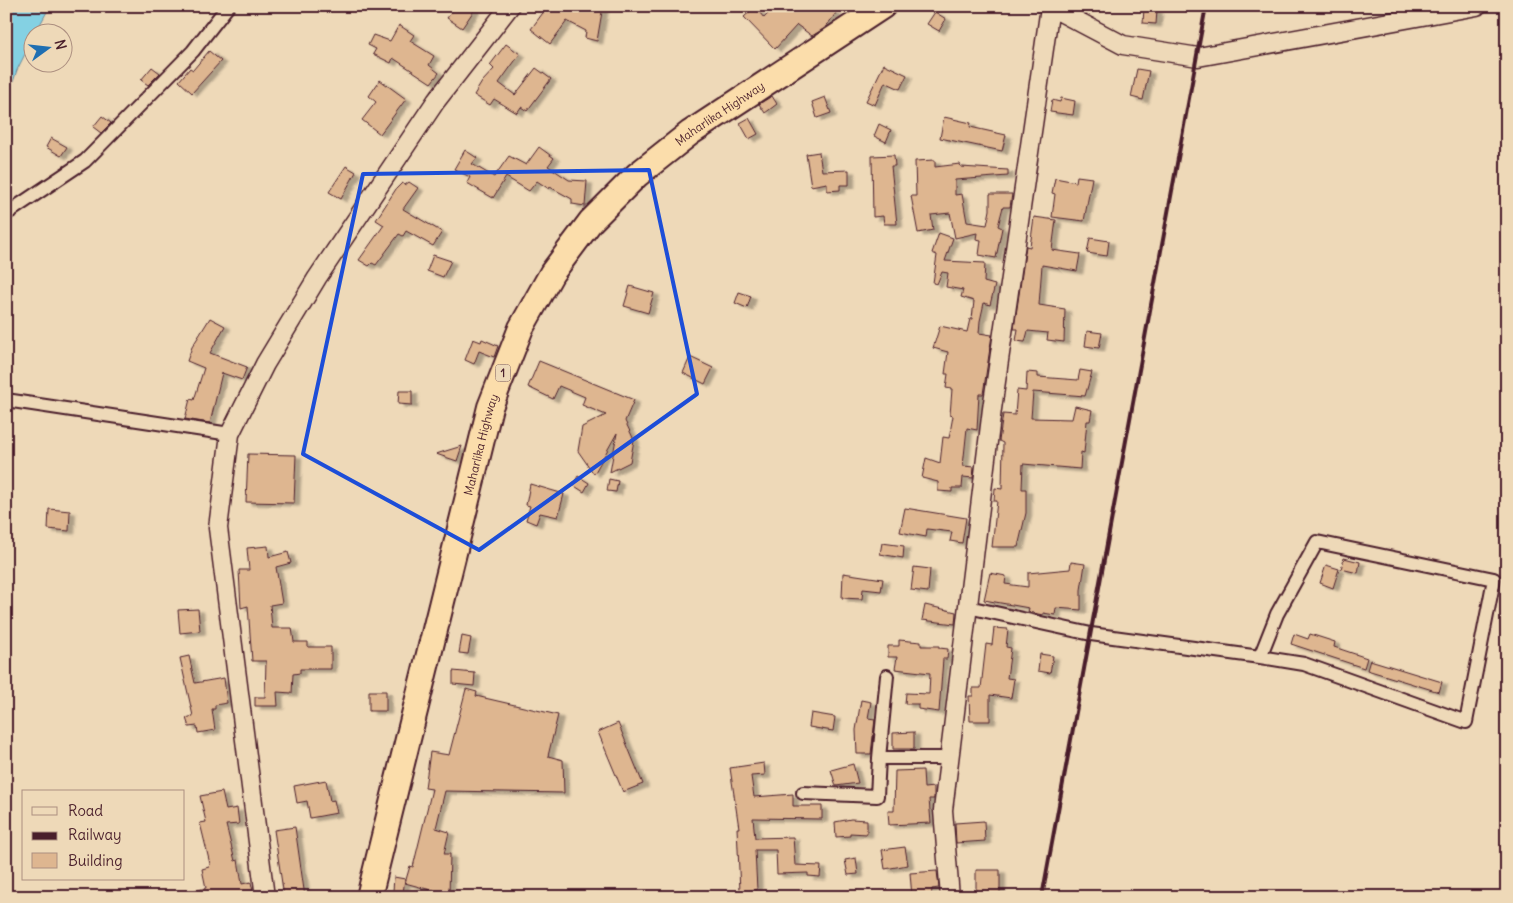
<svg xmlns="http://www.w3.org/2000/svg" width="1513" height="903" font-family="Delius,sans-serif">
<defs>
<filter id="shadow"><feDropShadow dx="5.5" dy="3" stdDeviation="1" flood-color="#0004"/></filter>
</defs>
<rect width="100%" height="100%" fill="#eed9b8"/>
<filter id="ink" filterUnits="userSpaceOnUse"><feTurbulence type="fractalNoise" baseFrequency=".02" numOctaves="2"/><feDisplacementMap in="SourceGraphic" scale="10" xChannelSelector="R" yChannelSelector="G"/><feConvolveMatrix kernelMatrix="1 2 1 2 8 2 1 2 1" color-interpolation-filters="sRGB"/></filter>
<g filter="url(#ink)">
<path fill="#84d1e3" stroke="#6d8a99" d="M6 6H50L36 32H32V40L17 70 6 103Z"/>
<path fill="#deb690" stroke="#4a1f2b" filter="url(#shadow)" d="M456 6H477L462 28 447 18Z
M548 6H603L597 41 585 38 586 31 567 21 550 44 531 29Z
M775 6H827L836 13 825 28 812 36 797 25 775 49 744 17 755 7 764 18Z
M1144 8 1157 10 1156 24 1143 23Z
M935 12 946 19 939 31 927 24Z
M399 25 414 35 410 41 434 56 429 65 439 73 431 83 393 58 391 63 373 54 376 49 368 45 373 35 390 41Z
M506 44 520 54 499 83 515 95 536 68 551 79 527 111 521 107 517 113 494 99 490 105 474 95 482 82 494 69 490 65Z
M209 51 221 61 192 93 179 81 190 68 193 70Z
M884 64 907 75 900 89 885 82 875 105 866 101Z
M152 67 160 73 148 85 141 80Z
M1137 69 1149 71 1143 100 1131 97Z
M380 80 406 99 380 134 362 120 376 102 369 96Z
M772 96 777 104 765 113 759 104Z
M825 97 831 113 817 118 812 102Z
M1061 98 1075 101 1073 115 1050 112 1052 100 1060 102Z
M102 116 111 123 101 133 93 127Z
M944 117 971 123 970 127 1006 135 1002 151 940 138Z
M749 118 758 134 749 139 740 123Z
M879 124 891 130 886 142 874 136Z
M51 138 67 147 61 156 46 147Z
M539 147 554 158 548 166 569 180 587 181 585 206 572 204V199L550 187 549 189 537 181 529 191 506 177 493 198 467 183 470 177 454 169 465 150 477 158 472 164 494 177 509 156 526 165Z
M819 152 822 171 849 170V185H840V190L827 191V183L811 186 806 154Z
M894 155 895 166H891L897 224H884L883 216 873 217 872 156Z
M935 160V167L960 164 961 167 1008 170V176L955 180V195L962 194 967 222 987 225 990 210V194H1012L1010 207H1003L998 226 1002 228 996 258 979 255 981 240 976 239 977 233 955 238 950 213 931 215 933 230 918 233 911 196H916L915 161Z
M346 166 356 172 341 199 329 192Z
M1077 176 1092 178 1084 221 1052 217 1055 194 1052 193 1055 178 1076 182Z
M409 182 418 188 403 209 442 232 433 246 406 231 403 236 399 234 376 265 372 263 369 266 359 260 384 225 376 220 396 189 402 183 405 185Z
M1034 217 1056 220 1052 250 1080 254 1077 271 1042 265 1039 305 1065 309 1064 342 1047 340 1048 333 1028 331 1025 342 1016 341 1018 329H1014L1026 246 1030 247Z
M939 233 953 238 945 261 985 263 984 282 995 285 990 305 984 303 980 321 979 333 992 335 983 394H979L977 430 967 428 963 466 974 467 973 478 963 477 962 488H952V492L938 491V482L922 478 926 458 940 463 943 437 949 438 953 416 950 415 952 389 946 388 948 374H945L948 352 933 348 940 326 967 332 970 319H972L974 301 961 297 963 290 946 287 948 273 942 272 937 284 933 283 937 255 932 253Z
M1090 238 1109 241 1107 256 1087 253Z
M433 255 451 261 443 277 427 271Z
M630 286 654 293 648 313 624 306Z
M739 292 751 296 747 308 735 303Z
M210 318 225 326 210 353 247 367 242 380 222 373 210 423 185 419 190 399 194 400 204 368 187 361 192 347Z
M1087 331 1102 333 1099 348 1085 346Z
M473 339 481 342 482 339 498 346 494 357 479 351 474 364 465 360Z
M690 357 713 368 705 384 683 373Z
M539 361 634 400 625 421 634 440 630 462 610 472 617 433 594 474 578 451 582 427 606 415 582 405 585 397 559 386 553 399 528 387Z
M1080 370 1092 372 1085 396 1033 392 1031 418 1072 419 1075 406 1092 410 1090 421H1087L1084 453 1081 452 1080 469 1023 464 1022 489H1026V513L1018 547H992L997 501H994L995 488 1002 489 1003 443 999 441 1003 414 1015 415 1017 390 1026 391 1027 372 1038 373V377L1078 380Z
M399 391H412V405L398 404Z
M462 446 457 461 436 454Z
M248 454 296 455 294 503 246 502Z
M578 476 589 483 584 492 573 485Z
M609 479 618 481 616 492 607 491Z
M530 484 564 494 558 517 540 513 536 524 526 520 530 506 526 505Z
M905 508 966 518 962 543 950 541 952 532 927 529 926 537 900 532Z
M49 509 70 511 69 531 48 529Z
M882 543 904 546 903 558 880 554Z
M268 546 269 557 288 552 291 563 276 567 282 603 270 605 272 628H292L294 642H308V647H331V669H300V673L293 674 292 693 277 692 278 706H255V697H265L266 661H252L248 606 241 608 239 570H249L247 548Z
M1344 558 1360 562 1358 573 1341 569Z
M1071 562 1085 564 1081 590V610L1056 608 1055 615 1043 613V615L1028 612 1029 608 984 600 990 573 1006 576 1005 584 1028 587V573L1070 569Z
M1326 565 1339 569 1333 588 1320 583Z
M914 567 930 569 928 592 911 590Z
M843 573 883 579 881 591 863 589 862 599 842 598Z
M925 605 956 612 955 624 922 620Z
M198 609 200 631 180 633 178 610Z
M994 628 1008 629 1006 647 1011 648 1007 678 1014 679 1011 698 990 695V721H970L969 696H973V688H981L986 644 992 645Z
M1294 634 1308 639 1310 634 1335 642 1334 647 1367 658 1364 668 1291 644Z
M462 636 471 638 468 654 459 653Z
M899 640 921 642V646H939V648L948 649 947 659H943L939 712 918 709V704H905L906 693 929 694 930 673 895 669 897 657H888V646H899Z
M1040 654 1053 656 1050 673 1038 671Z
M189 656 195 683 224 678 227 703 215 705V709H212L215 730 198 733 197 726 189 727 186 718 193 716 180 658Z
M1370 660 1442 682 1439 692 1367 670Z
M453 671 475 673 474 686 453 684Z
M466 689 477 692 476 696 558 715 548 756 563 760 564 793 445 791 436 828 449 832 444 854H450L449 895 405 883 410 866 413 867 432 789 425 788 430 752 449 755Z
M369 691H386V711H369Z
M861 700 871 702 868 718 875 719 871 754H857L856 730Z
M811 713 835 717 833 731 809 727Z
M618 723 643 784 623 792 598 732Z
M914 732V749H893V733Z
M764 763 765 775 751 776 754 797 793 794V806H822V819L753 818 755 838 793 837 795 865 821 866 820 877 808 876V873L777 874 776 850H755L757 890 740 891 737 828H739L730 768Z
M853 764 858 783 836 786 831 770Z
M923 770 924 788 934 787V799H929L931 823 889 825 888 811H894L895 771Z
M326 780 330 801 334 800 337 813 310 818 307 801 297 803 294 786Z
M222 792 226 810 237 808 239 824 226 825 235 861 238 860 242 884 251 882 254 897H184L183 894 206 888 202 869 209 867 210 864 200 823 206 822 200 796Z
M851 819 867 820V834L850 833V836L836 837 835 822Z
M984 821 985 841 956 843 955 823Z
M295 827 305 897H284L274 830Z
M905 847 908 865 885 869 882 850Z
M856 858 858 874 848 875 845 860Z
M976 870H1000V893H976Z
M937 871 939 888 932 889 931 897H912L910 873Z
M394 877 405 879 403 893 393 891Z"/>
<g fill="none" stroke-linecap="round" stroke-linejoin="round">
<defs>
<path id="street" d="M6 214 85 161 193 51 228 6
M6 400 230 434
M1317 542 1494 579 1466 722 1304 664 1260 657 1277 614Z
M968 607 1091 634 1260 657
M879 758 887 676
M803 793 877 796 879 758H949"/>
<path id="secondary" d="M1049 6 1123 45 1198 57 1477 6
M265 897 218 528 230 434 265 364 317 278 436 101 510 6
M950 897 943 810 992 409 1050 7"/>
<g id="highway">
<path id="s1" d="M369 897 490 407 521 328 552 273 591 221 637 175 690 133 883 6"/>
</g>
</defs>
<use href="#street" stroke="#4a1f2b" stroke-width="16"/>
<use href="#secondary" stroke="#4a1f2b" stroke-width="21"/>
<use href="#highway" stroke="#4a1f2b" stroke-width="28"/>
<use href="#street" stroke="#eed9b8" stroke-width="12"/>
<use href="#secondary" stroke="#eed9b8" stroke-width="18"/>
<use href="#highway" stroke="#fbddab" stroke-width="24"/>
<path stroke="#4a1f2b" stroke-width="4" d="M1042 897 1206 6"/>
</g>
</g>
<path fill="none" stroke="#1d4ed8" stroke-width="4" stroke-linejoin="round" d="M649 170 697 394 479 550 303 454 363 174Z"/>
<g text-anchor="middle" stroke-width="5" stroke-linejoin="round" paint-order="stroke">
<rect fill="#eed9b8" stroke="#7b5755" stroke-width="1" x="495.5" y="364.5" width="15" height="17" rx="4"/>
<g font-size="11" font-weight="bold" fill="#4a1f2b">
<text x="503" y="377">1</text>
</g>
<g font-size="12" fill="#4a1f2b" stroke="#eed9b8">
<text dy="4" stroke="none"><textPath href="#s1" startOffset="886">Maharlika Highway</textPath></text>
<text dy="4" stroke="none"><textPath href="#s1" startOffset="466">Maharlika Highway</textPath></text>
</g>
</g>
<rect width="1513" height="903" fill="none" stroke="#eed9b8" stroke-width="25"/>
<rect x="12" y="12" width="1488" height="878" fill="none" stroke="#4a1f2b" stroke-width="2" filter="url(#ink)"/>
<rect x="22" y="790" width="162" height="90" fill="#eed9b8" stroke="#ac8f80"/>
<rect x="32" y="807" width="25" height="8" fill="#eed9b8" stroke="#ac8f80"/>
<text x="68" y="816" font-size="15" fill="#4a1f2b">Road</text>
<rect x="32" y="832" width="25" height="8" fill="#4a1f2b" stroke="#ac8f80"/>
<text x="68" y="840" font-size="15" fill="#4a1f2b">Railway</text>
<rect x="32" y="853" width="25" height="15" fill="#deb690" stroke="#ac8f80"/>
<text x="68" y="866" font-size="15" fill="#4a1f2b">Building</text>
<g transform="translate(48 48) rotate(75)"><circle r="24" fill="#eed9b8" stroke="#ac8f80"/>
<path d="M0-4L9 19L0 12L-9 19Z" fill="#1f6fb2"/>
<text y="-8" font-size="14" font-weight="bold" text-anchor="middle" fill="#4a1f2b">N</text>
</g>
</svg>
